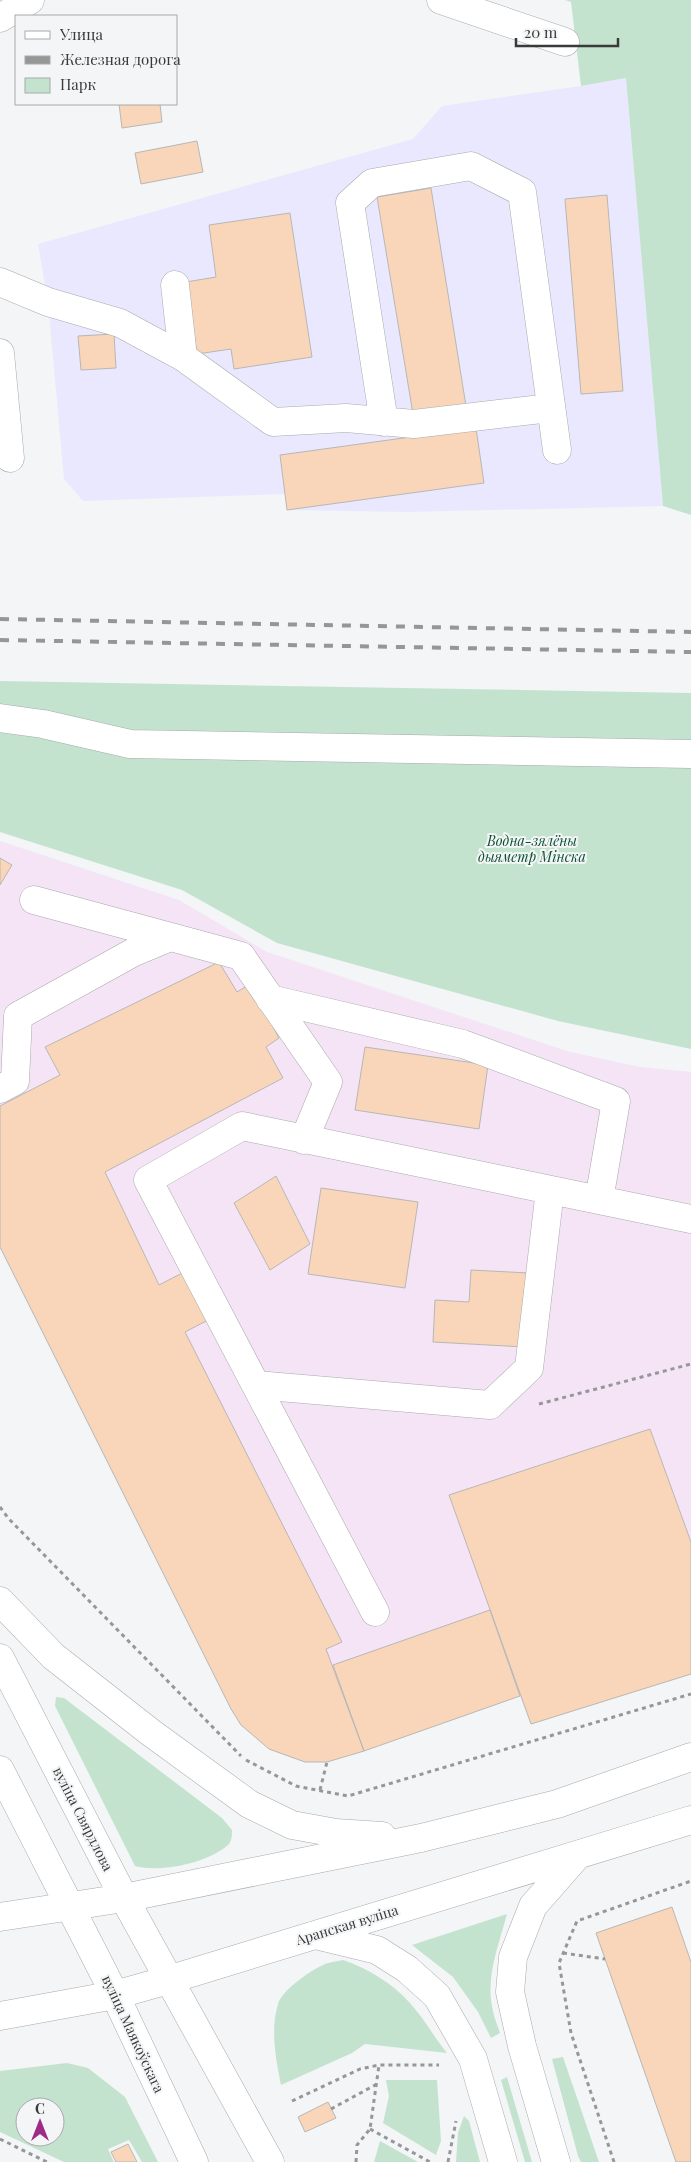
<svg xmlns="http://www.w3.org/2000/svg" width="691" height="2162" font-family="'Playfair Display',serif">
<rect width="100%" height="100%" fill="#f3f5f6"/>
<path fill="#eae8fe" d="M626 78 663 506 409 512 287 510 285 494 83 501 64 479 48 302 38 244 413 139 442 106 581 86Z"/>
<path fill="#f5e4f6" d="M0 841 179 900 267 952 570 1052 640 1067 691 1072V1674L531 1724 520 1696 327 1762H305L269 1749 241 1725 231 1709 0 1247Z"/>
<path fill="#c4e3cf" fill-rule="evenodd" d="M565 0H691V515L663 506 626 78 581 86 571 2Z
M0 681 691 693V1049L558 1021 277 943 182 890 0 832Z
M56 1697 64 1698 222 1818 232 1830C232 1835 232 1841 228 1845 208 1863 161 1873 135 1866L55 1706Z
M507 1914C499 1944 486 1976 492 2006 493 2015 497 2024 500 2033L491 2038 478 2012 453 1977 412 1945Z
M343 1960C367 1968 392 1983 409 2002 423 2017 434 2037 447 2053L365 2044 352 2053 281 2085C276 2059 270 2031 278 2004 281 1991 314 1967 328 1963 332 1962 338 1961 343 1960Z
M563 2057 599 2162H581L578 2156 552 2059Z
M67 2063 88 2068 125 2097 158 2162H142L129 2140 108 2149 114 2162H64L0 2132V2071ZM25 2107H55V2137H25Z
M507 2077 532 2162H525L501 2080Z
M386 2080H437L441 2141 436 2155 383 2123 389 2096Z
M464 2116 469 2121 480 2162H456L458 2133Z
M380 2141 418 2162H374Z"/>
<path fill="#f9d6b9" stroke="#b8b7b5" d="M119 104H160L162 122 122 128Z
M197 141 203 172 141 184 135 153Z
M431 188 466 406 413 414 377 197Z
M607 195 623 391 581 394 565 199Z
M290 213 312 357 234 369 231 349 197 354 186 282 216 277 209 225Z
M114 334 116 368 81 370 78 336Z
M476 428 484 483 287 510 280 455Z
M0 858 12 865 0 885Z
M219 962 237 992 250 984 279 1038 266 1047 283 1078 105 1172 159 1285 188 1270 212 1318 185 1332 342 1642 326 1649 364 1751 327 1762H305L269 1749 241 1725 231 1709 0 1247V1106L60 1075 45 1047Z
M365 1047 488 1065 479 1129 355 1110Z
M276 1176 310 1244 270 1270 234 1203Z
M321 1188 418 1202 405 1288 308 1274Z
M471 1270 529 1273 525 1347 433 1342 435 1300 469 1302Z
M650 1429 691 1542V1674L531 1724 449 1495Z
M490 1610 520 1696 364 1751 333 1665Z
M672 1907 691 1962V2162H676L596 1933Z
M328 2102 336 2118 305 2132 298 2117Z
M128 2144 137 2162H116L111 2152Z"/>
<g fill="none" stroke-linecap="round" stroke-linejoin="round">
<defs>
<path id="minor" d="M441 0 565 42
M0 18 30 0
M0 282 48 302 120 323 183 357 273 422 346 418 414 424 550 408
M175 285 183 357
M0 353 10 458
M384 422 350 203 372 183 471 166 522 192 557 450
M0 718 43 724 130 744 691 754
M34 900 241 956 328 1082 304 1140
M270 999 463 1044 616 1101 599 1200
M0 1089 15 1081 18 1016 134 952 170 937
M256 1385 490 1405 529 1368 550 1190
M375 1612 148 1180 242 1126 691 1219"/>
<path id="major" d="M0 1601 53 1656 150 1732 249 1804 292 1825 336 1833 382 1836
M0 1658 124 1898 270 2162
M0 1770 115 1995 194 2162
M0 1917 124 1898 421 1838 557 1804 691 1757
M315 1935 377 1950 407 1969 437 1996 473 2059 503 2162
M0 2016 115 1995 168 1980 691 1820
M556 2162 522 2046 510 1992 513 1957 533 1906 576 1857"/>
</defs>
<use href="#minor" stroke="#a8aaab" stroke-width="29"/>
<use href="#major" stroke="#a8aaab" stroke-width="29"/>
<path stroke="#969798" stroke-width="3" stroke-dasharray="4 4" stroke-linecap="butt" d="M539 1404 691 1364
M0 1507 8 1518 241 1756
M246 1760 296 1786 348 1796 691 1694
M320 1790 327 1762
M563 1953 605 1959
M292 2101 360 2069 379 2065H439
M331 2109 377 2084
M370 2129 430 2162
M0 2139 47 2162
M356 2162 357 2145 370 2129 379 2065
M448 2162 456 2121
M614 2162 571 2033 559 1963 577 1921 691 1881"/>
<use href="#minor" stroke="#fff" stroke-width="28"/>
<use href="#major" stroke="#fff" stroke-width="28"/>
<path stroke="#959797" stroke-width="4" stroke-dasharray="9 9" stroke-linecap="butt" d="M0 619 691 632
M0 640 691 652"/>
</g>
<g text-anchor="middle" stroke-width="4" stroke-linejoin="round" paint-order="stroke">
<g font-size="14" font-style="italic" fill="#0b5131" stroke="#f3f5f6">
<text x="532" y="846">Водна-зялёны<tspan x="532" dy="16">дыяметр Мінска</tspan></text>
</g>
<g font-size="14" fill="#393a3a" stroke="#f3f5f6">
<text transform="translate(83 1819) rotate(63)" y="5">вуліца Свярдлова</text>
<text transform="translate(347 1925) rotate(-17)" y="5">Аранская вуліца</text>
<text transform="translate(133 2034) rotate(65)" y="5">вуліца Маякоўскага</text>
</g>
</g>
<rect x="15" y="15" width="162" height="90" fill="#f3f5f6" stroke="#a9aaab"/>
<rect x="25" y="31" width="25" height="8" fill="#ffffff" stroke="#a9aaab"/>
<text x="60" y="40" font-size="15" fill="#393a3a">Улица</text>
<rect x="25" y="56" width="25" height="8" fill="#959797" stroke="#a9aaab"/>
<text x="60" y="65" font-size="15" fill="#393a3a">Железная дорога</text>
<rect x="25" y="78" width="25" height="15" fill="#c4e3cf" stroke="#a9aaab"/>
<text x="60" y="90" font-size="15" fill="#393a3a">Парк</text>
<g transform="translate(40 2122)"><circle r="24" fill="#f3f5f6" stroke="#a9aaab"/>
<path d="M0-4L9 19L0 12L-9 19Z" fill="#9d2b87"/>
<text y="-8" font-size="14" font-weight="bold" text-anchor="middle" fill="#393a3a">С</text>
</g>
<path d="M516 38v8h102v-8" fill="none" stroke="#393a3a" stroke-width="2.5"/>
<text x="524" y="38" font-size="15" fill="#393a3a" stroke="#f3f5f6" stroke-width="4" paint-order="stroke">20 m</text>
</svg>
